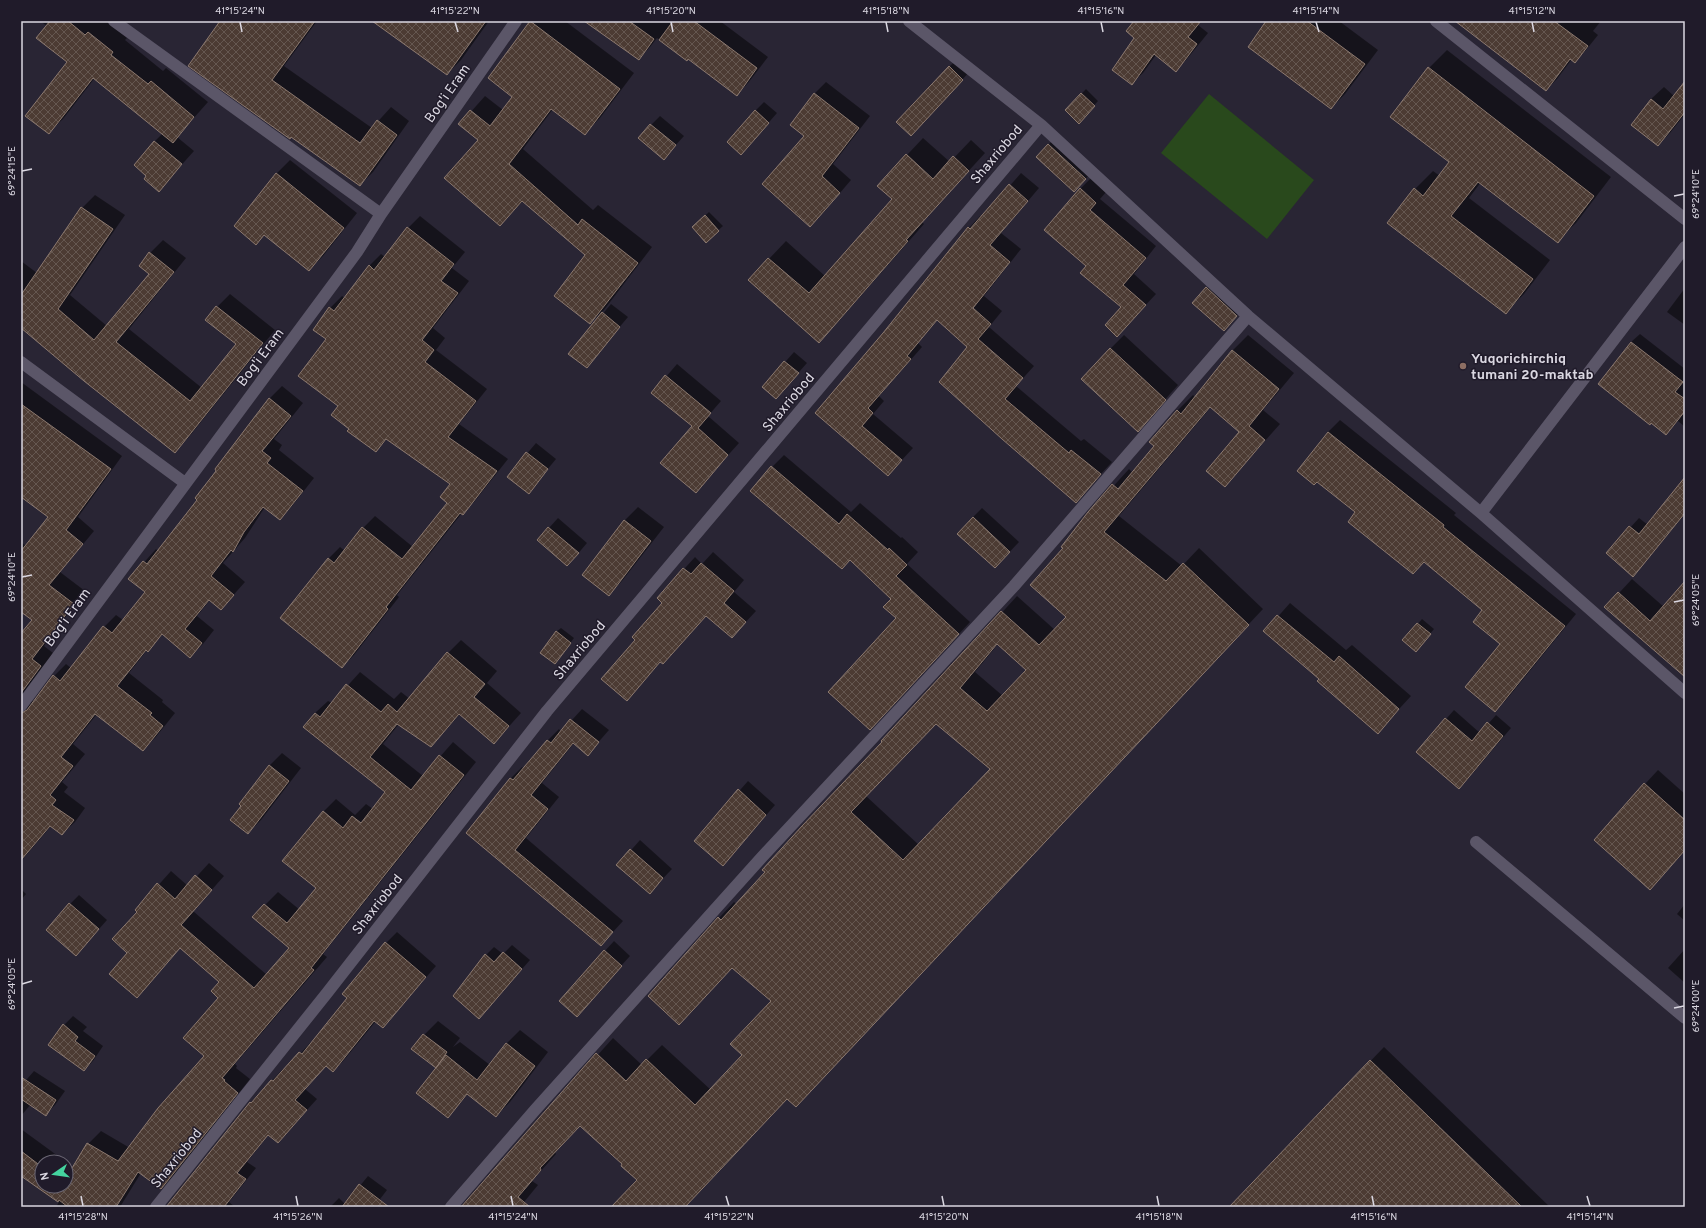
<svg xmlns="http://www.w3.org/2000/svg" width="1706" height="1228" font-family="Overpass,sans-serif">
<defs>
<pattern id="building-cross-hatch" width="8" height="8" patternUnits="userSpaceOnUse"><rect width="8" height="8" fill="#4c3b33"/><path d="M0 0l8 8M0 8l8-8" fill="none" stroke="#655750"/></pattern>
</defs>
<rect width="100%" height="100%" fill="#292534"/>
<path fill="#29491c" d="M1209 94 1314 180 1267 239 1161 153Z"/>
<path fill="#0007" fill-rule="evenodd" d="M40 21H106L127 38 125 40 163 71 166 68 208 102 177 137 194 151 159 190 148 176 154 142 163 133 94 79 63 119 48 133 68 62 47 26Z
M221 21H317L284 66 372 128 391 107 409 121 373 172 360 185Z
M393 21H489L461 60 447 74Z
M532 21H565L634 73 600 118 585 133 553 109 523 149 593 210 598 205 652 247 604 310 590 323 587 255 523 201 500 225 479 140 460 124 485 96 503 110 514 96 489 77Z
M585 21H720L768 57 748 83 737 95 688 58 687 59 657 38 650 47 639 59Z
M1135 21H1202L1198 25 1208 33 1187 59 1176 70 1156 55 1143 73 1132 83Z
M1268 21H1339L1378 50 1345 94 1331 108Z
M1457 21H1601L1593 31 1598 35 1586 50 1575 61 1572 59 1557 79 1546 90Z
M1447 50 1611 177 1576 223 1557 241 1481 182 1469 198 1550 260 1524 294 1506 312 1415 189 1433 171 1440 176 1451 162 1429 68Z
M958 58 971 70 920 126 949 67Z
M826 82 870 116 833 164 851 180 822 214 806 136 814 94Z
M1685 82V114L1670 133 1658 145 1651 99 1664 87 1674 96Z
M1086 89 1098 101 1079 122 1066 110Z
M764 102 777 113 750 144 755 111Z
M660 116 684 136 664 158 651 125Z
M1057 136 1094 170 1074 191 1048 145Z
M923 138 950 162 971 140 985 153 922 222 924 224 835 325 818 342 749 280 786 241 825 276 893 199 907 155Z
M290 160 357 213 323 256 309 270 265 234 256 243 276 174Z
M1021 173 1039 188 1001 233 1021 249 984 296 1002 311 989 327 1034 366 1016 386 1081 441 1084 439 1112 462 1076 501 1002 439 969 347 938 319 918 343 922 347 879 396 884 401 873 414 913 448 888 475 817 413 884 334 969 228 980 216 982 217Z
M1091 178 1107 191 1100 199 1156 246 1134 274 1156 294 1128 324 1122 307 1088 266 1080 189Z
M95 195 125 215 70 295 107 326 150 274V253L163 240 186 258 129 329 202 388 237 344 217 307 230 294 275 330 188 438 175 452 21 327V261L37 273 82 208Z
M709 212 723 226 706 241 693 227Z
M420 216 465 252 452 268 469 281 433 328 445 338 436 350 487 389 459 424 508 459 474 502 462 513 397 595 399 597 354 655 342 667 328 559 340 547 345 551 363 528 375 516 413 547 448 502 451 484 387 439 376 451 350 429 340 406 327 339 314 330 330 308 342 296 345 298 369 266 381 254 385 257 408 228Z
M1216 279 1245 306 1233 320 1207 288Z
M1685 288V325L1667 312Z
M611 304 628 317 586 367 569 354Z
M1640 334 1685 369V380L1683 382 1685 384V427L1678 421 1666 434 1599 384 1631 342Z
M1124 335 1178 385 1138 430 1110 349Z
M1248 335 1294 373 1263 410 1280 424 1225 486 1240 432 1211 407 1119 516 1182 566 1199 548 1263 609 811 1090 788 1098 685 1207H613L639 1180 624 1164 581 1125 555 1152 556 1154 532 1181 538 1185 520 1207H461L613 1038 642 1065 662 1045 711 1090 743 1055 772 1001 733 967 679 1024 719 918 734 902 736 904 1017 596 1055 630 1067 617 1064 548 1089 513 1129 469 1133 473 1155 446 1177 411 1193 395 1195 397 1233 350ZM998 644 1027 670 1003 696 975 672ZM936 723 991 768 919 845 866 796Z
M794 352 807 363 776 398 763 387Z
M677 364 721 401 708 416 739 443 695 492 693 426 653 392Z
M21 382 122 456 78 517 94 531 60 572 85 591 44 646 53 653 26 697 33 701 36 700 54 676 66 664 71 668 104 627 116 615 123 620 146 592 130 578 156 549 158 551 198 500 218 470 216 469 270 398 282 386 303 403 274 439 282 445 279 450 314 478 292 506 280 519 265 507 245 538 223 563 245 582 221 609 210 600 197 616 214 630 203 644 190 656 163 634 147 650 129 673 163 700 162 702 175 713 155 738 142 750 97 714 73 744 85 754 62 782 68 787 64 792 85 808 75 822 62 834 51 826 21 861V635L33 619 21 610V542L26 546 50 517 21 495Z
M1340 420 1456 513 1454 515 1576 614 1507 699 1495 710 1501 644 1483 610 1424 561 1357 512 1317 481 1298 471 1328 432Z
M536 443 556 459 529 492 508 476Z
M784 455 851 512 860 503 901 538 902 537 918 552 907 564 970 622 882 717 897 618 893 599 850 559 772 467Z
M1685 481V514L1633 576 1607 553 1639 518 1648 525Z
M638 507 664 527 622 581 609 594 624 521Z
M982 508 1019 542 1004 558 973 517Z
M558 518 587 543 576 556 538 540Z
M713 552 744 580 734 592 756 611 732 637 707 615 674 652 663 663 661 661 638 688 636 640 663 603 658 598 695 557 702 564Z
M1632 579 1664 607 1685 583V677L1606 607Z
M1290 603 1346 650 1352 645 1411 696 1378 732 1321 679 1265 631Z
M1422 619 1434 629 1420 646 1404 640Z
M561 628 574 638 559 658 556 632Z
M461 640 497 671 487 683 521 713 494 743 460 714 431 746 399 724 383 744 423 776 453 742 476 762 323 954 327 957 235 1064 237 1066 236 1068 250 1079 174 1175 161 1188 141 1173 120 1207H56L59 1202 21 1174V1129L73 1167 88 1144 101 1131 130 1148 205 1055 219 998 220 982 181 947 137 997 128 953 138 911 136 910 171 871 188 886 209 863 224 876 193 911 267 975 290 948 253 917 278 892 300 910 318 888 323 812 336 799 355 815 366 804 373 809 386 792 315 713 328 701 332 703 360 672 394 699 401 692 410 699 448 653ZM42 1162H66V1186H42Z
M582 709 609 730 588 754 574 743 542 783 559 797 526 838 623 921 601 945 467 833 511 778 522 767 524 769 547 741 559 729 561 732Z
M1454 710 1480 733 1496 715 1511 728 1467 780 1417 752Z
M282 753 301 768 261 820 248 833 269 766Z
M1658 770 1685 794V851L1650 889 1645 784Z
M748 781 775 805 723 865 695 841Z
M640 840 672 869 650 892 618 865Z
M21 889 26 894 21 900Z
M79 895 107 920 76 955 70 904Z
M1685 904V921L1677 914Z
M397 932 436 966 383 1027 376 1021 344 1060 333 1071 326 1065 305 1089 317 1099 278 1142 269 1134 247 1162 256 1168 229 1202 235 1207H166L250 1103 283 1069 284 1071 311 1042 312 1043 348 998 386 943Z
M614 941 630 956 585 1006 560 1000Z
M512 945 530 960 487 1009 486 955 494 947 503 954Z
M1685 949V983L1668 968Z
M73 1016 87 1027 83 1031 103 1046 93 1061 84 1070 49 1045 64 1025Z
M438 1021 460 1038 453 1047 460 1042 490 1065 506 1044 520 1030 548 1052 510 1102 496 1116 468 1094 448 1117 440 1064 424 1035Z
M1384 1047 1550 1207H1230Z
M34 1071 65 1091 55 1105 46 1114 31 1104 21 1116V1086Z
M368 1176 387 1190 374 1207H330L339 1198 345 1204Z"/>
<path fill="url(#building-cross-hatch)" stroke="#8c796f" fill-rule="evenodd" d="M50 21H68L85 35 88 32 113 52 111 55 148 84 151 81 194 117 173 143 93 78 49 134 25 116 67 62 36 38Z
M220 21H315L272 80 360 143 377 120 397 135 360 186 291 137 290 139 188 66Z
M372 21H486L447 75Z
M530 21 620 89 585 135 551 109 509 164 578 225 582 219 638 263 590 324 554 296 585 255 522 201 500 226 444 178 478 140 458 124 470 110 490 126 512 97 488 78Z
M584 21H629L654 39 639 60Z
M673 21H694L757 68 737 96 688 59 687 61 659 40Z
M1134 21H1201L1188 37 1197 44 1176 72 1154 54 1132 85 1112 70 1134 38 1126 31Z
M1266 21H1307L1365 64 1331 109 1248 47Z
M1455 21H1554L1588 46 1575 63 1570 59 1546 91Z
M949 66 963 80 911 136 896 122Z
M1428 67 1594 196 1558 243 1478 182 1451 216 1533 279 1506 314 1387 223 1414 188 1423 196 1449 162 1390 117Z
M1685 81V112L1658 146 1631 125 1651 99 1663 109Z
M814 93 859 128 822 176 840 193 810 227 762 184 804 136 790 125Z
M1081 93 1095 106 1079 124 1065 110Z
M755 110 769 123 741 155 727 142Z
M650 124 676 145 664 160 638 138Z
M154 141 182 164 159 192 144 179 146 176 134 165Z
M1048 144 1086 179 1074 192 1036 157Z
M906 154 933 179 953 156 969 171 906 240 908 241 819 343 748 280 768 258 809 293 892 199 877 186Z
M276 173 344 228 309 271 264 235 256 245 234 226Z
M1009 184 1028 201 990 245 1010 262 973 308 991 324 978 339 1023 378 1005 399 1069 453 1071 450 1101 474 1076 503 1002 439 939 382 967 347 937 320 907 356 911 359 868 408 873 413 862 426 902 460 888 476 815 413 883 333 968 227 970 229Z
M1080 188 1096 203 1090 210 1146 258 1123 285 1146 305 1117 337 1105 325 1121 307 1080 273 1086 266 1044 230Z
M81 207 113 229 58 309 94 340 149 274 139 266 149 252 174 272 116 342 190 401 236 344 205 320 216 306 263 343 175 453 84 381 21 328V295Z
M705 215 719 231 706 243 692 227Z
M407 227 454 264 441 281 458 293 422 340 434 350 425 362 476 401 448 437 497 471 463 515 460 513 386 607 388 609 342 668 280 618 328 558 334 563 362 527 402 559 447 503 440 497 450 484 386 439 376 452 347 431 349 429 331 415 338 406 298 376 326 339 313 330 329 307 334 311 369 265 374 270Z
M1206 287 1237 316 1224 331 1192 303Z
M602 312 620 327 587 368 568 354Z
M1631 342 1683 382 1675 392 1685 399V411L1666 435 1651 423 1650 425 1598 384Z
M1110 348 1166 400 1138 432 1081 379Z
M1232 350 1279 389 1249 426 1265 440 1225 487 1206 471 1239 432 1210 407 1104 532 1166 581 1183 563 1249 625 796 1107 787 1099 685 1207H611L637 1180 621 1166 622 1164 580 1126 540 1168 541 1170 518 1197 530 1207H461L596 1053 626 1081 646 1059 695 1105 742 1055 730 1044 771 1001 732 968 679 1025 648 996 718 917 721 920 765 872 762 870 802 826 882 742 881 741 1001 611 1039 645 1066 617 1030 585 1063 548 1061 547 1088 512 1112 484 1118 489 1154 446 1149 442 1177 410 1181 414ZM997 644 1026 670 987 711 960 688ZM936 724 990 769 903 860 851 812Z
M784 361 799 373 776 399 762 387Z
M665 375 711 413 698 428 728 455 696 493 660 463 692 426 651 393Z
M269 398 291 416 262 451 271 458 267 463 303 491 280 520 263 507 244 532 233 552 231 550 211 576 234 595 221 610 209 600 185 629 202 643 190 658 162 634 148 652 146 650 117 686 152 713 150 715 163 726 143 751 95 714 61 757 73 766 50 795 56 800 52 805 74 820 62 835 50 826 21 860V713L27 710 53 675 60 681 103 626 112 633 145 592 128 579 143 561 147 564 197 500 195 498 216 471 215 469Z
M21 404 111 469 66 530 83 544 49 585 74 604 32 659 41 666 21 693V633L32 620 21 612V551L48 517 21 497Z
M1328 432 1444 525 1443 527 1565 626 1495 712 1465 687 1500 644 1473 622 1482 610 1424 562 1413 574 1348 522 1355 512 1317 482 1314 485 1297 471Z
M526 452 548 469 529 494 507 477Z
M771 466 839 524 847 514 888 550 889 548 907 565 896 576 959 634 870 730 828 692 896 618 883 607 891 599 850 560 842 569 750 491Z
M1685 477V513L1633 577 1606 553 1629 526 1639 534Z
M973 517 1010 552 995 568 957 534Z
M624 520 651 541 609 596 582 575Z
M548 527 579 553 567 566 537 540Z
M701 563 734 591 724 603 746 622 732 638 706 616 663 664 660 662 627 701 601 679 635 640 632 637 662 603 657 598 683 568 691 574Z
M1685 581V677L1604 607 1618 592 1650 621Z
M1277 615 1334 662 1339 656 1399 709 1378 734 1317 681 1319 679 1263 631Z
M1417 623 1431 634 1416 652 1402 640Z
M556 631 571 643 555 664 540 653Z
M447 652 485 684 474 697 509 726 494 744 459 714 431 747 397 724 370 757 411 790 439 755 464 775 311 968 314 970 222 1078 225 1080 224 1081 238 1093 161 1189 138 1172 116 1207H68L59 1200 58 1202 21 1176V1151L42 1167V1186H66V1178L87 1143 118 1161 158 1108 204 1056 183 1038 218 998 211 991 219 982 180 948 137 998 109 974 127 953 112 939 137 912 135 910 157 883 175 899 195 875 212 890 181 925 254 988 289 948 252 917 264 904 287 923 316 888 282 861 323 811 343 828 352 816 361 823 385 792 303 727 315 713 320 717 346 684 381 712 388 704 397 712Z
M1445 718 1472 741 1487 722 1503 736 1459 789 1416 752Z
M570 719 599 742 588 756 573 743 531 795 548 809 515 850 613 932 601 946 466 833 510 778 513 780 547 740 551 743Z
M269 765 289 781 248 834 230 820 241 806 239 804Z
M1644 783 1685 820V850L1650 890 1594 840Z
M738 789 766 815 723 866 694 841Z
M630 849 663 878 650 894 616 865Z
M69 903 99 929 76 956 46 930Z
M385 942 426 977 383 1028 374 1021 333 1072 326 1066 295 1100 307 1110 278 1143 268 1135 237 1173 246 1179 224 1207H166L250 1102 251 1103 271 1080 273 1081 299 1052 302 1054 347 998 342 994Z
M604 950 622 966 577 1017 559 1001Z
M503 952 522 969 479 1019 453 996 485 954 494 962Z
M63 1024 78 1037 75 1041 95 1056 84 1071 48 1045Z
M423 1034 447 1052 436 1068 411 1049Z
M506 1043 535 1066 496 1117 467 1094 448 1118 416 1093 446 1055 477 1080Z
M1370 1060 1522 1207H1229Z
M21 1077 56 1100 46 1116 21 1099Z
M359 1184 389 1207H342Z"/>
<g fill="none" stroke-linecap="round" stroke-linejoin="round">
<path stroke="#5b5668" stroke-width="12" d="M114 21 381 214
M909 21 1041 125 1248 316 1481 513 1685 693
M1436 21 1685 219
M21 362 185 483
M1481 513 1685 247
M21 706 357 252 381 214 516 21
M1476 842 1685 1018
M156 1207 327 993 547 711 1041 125
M451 1207 535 1110 762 857 1014 586 1248 316"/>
</g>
<path fill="none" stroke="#dad7e1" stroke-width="1.5" d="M240 22 242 32M455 22 458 32M671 22 673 32M886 22 888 32M1101 22 1103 32M1316 22 1319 32M1532 22 1534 32M22 171 32 169M1674 196 1684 194M22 577 32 575M1674 602 1684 600M22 984 32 981M1674 1008 1684 1006M81 1196 83 1206M296 1196 298 1206M511 1196 513 1206M726 1196 729 1206M942 1196 944 1206M1157 1196 1159 1206M1372 1196 1374 1206M1587 1196 1590 1206"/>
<circle fill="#8d6e63" stroke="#201b2a" stroke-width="1.5" cx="1463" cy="366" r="4"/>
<g text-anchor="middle" stroke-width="3" stroke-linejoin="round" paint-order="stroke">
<g font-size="14" fill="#dad7e1" stroke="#201b2a">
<text transform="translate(447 93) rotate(-55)" y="5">Bog'i Eram</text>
<text transform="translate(996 154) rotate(-50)" y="5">Shaxriobod</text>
<text transform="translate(260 357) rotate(-53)" y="5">Bog'i Eram</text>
<text transform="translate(788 402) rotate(-50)" y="5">Shaxriobod</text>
<text transform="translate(67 617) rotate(-54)" y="5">Bog'i Eram</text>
<text transform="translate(579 650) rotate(-50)" y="5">Shaxriobod</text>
<text transform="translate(377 904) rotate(-52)" y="5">Shaxriobod</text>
<text transform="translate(176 1158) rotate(-51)" y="5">Shaxriobod</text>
</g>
<g font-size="14" font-weight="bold" fill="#dad7e1" stroke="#201b2a" text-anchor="start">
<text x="1471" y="363">Yuqorichirchiq<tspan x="1471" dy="16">tumani 20-maktab</tspan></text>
</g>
</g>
<rect width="1706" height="1228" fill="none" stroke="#201b2a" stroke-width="44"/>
<g transform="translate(54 1174) rotate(257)"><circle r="19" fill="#201b2a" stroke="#6a6673"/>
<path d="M0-3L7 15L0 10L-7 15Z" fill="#44d49f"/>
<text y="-6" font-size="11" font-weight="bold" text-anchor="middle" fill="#dad7e1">N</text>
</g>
<rect x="22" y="22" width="1662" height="1184" fill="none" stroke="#dad7e1" stroke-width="1.5"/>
<g font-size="10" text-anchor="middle" fill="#dad7e1">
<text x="240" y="14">41°15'24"N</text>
<text x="455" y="14">41°15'22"N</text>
<text x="671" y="14">41°15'20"N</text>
<text x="886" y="14">41°15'18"N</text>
<text x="1101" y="14">41°15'16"N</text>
<text x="1316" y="14">41°15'14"N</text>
<text x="1532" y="14">41°15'12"N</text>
<text transform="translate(11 171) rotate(-90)" y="4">69°24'15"E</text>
<text transform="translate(1695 194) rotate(-90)" y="4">69°24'10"E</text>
<text transform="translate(11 577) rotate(-90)" y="4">69°24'10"E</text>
<text transform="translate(1695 600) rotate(-90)" y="4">69°24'05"E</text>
<text transform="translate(11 984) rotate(-90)" y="4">69°24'05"E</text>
<text transform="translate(1695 1006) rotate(-90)" y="4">69°24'00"E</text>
<text x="83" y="1220">41°15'28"N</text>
<text x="298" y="1220">41°15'26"N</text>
<text x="513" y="1220">41°15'24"N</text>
<text x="729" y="1220">41°15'22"N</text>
<text x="944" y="1220">41°15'20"N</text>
<text x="1159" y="1220">41°15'18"N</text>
<text x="1374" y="1220">41°15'16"N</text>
<text x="1590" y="1220">41°15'14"N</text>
</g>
</svg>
